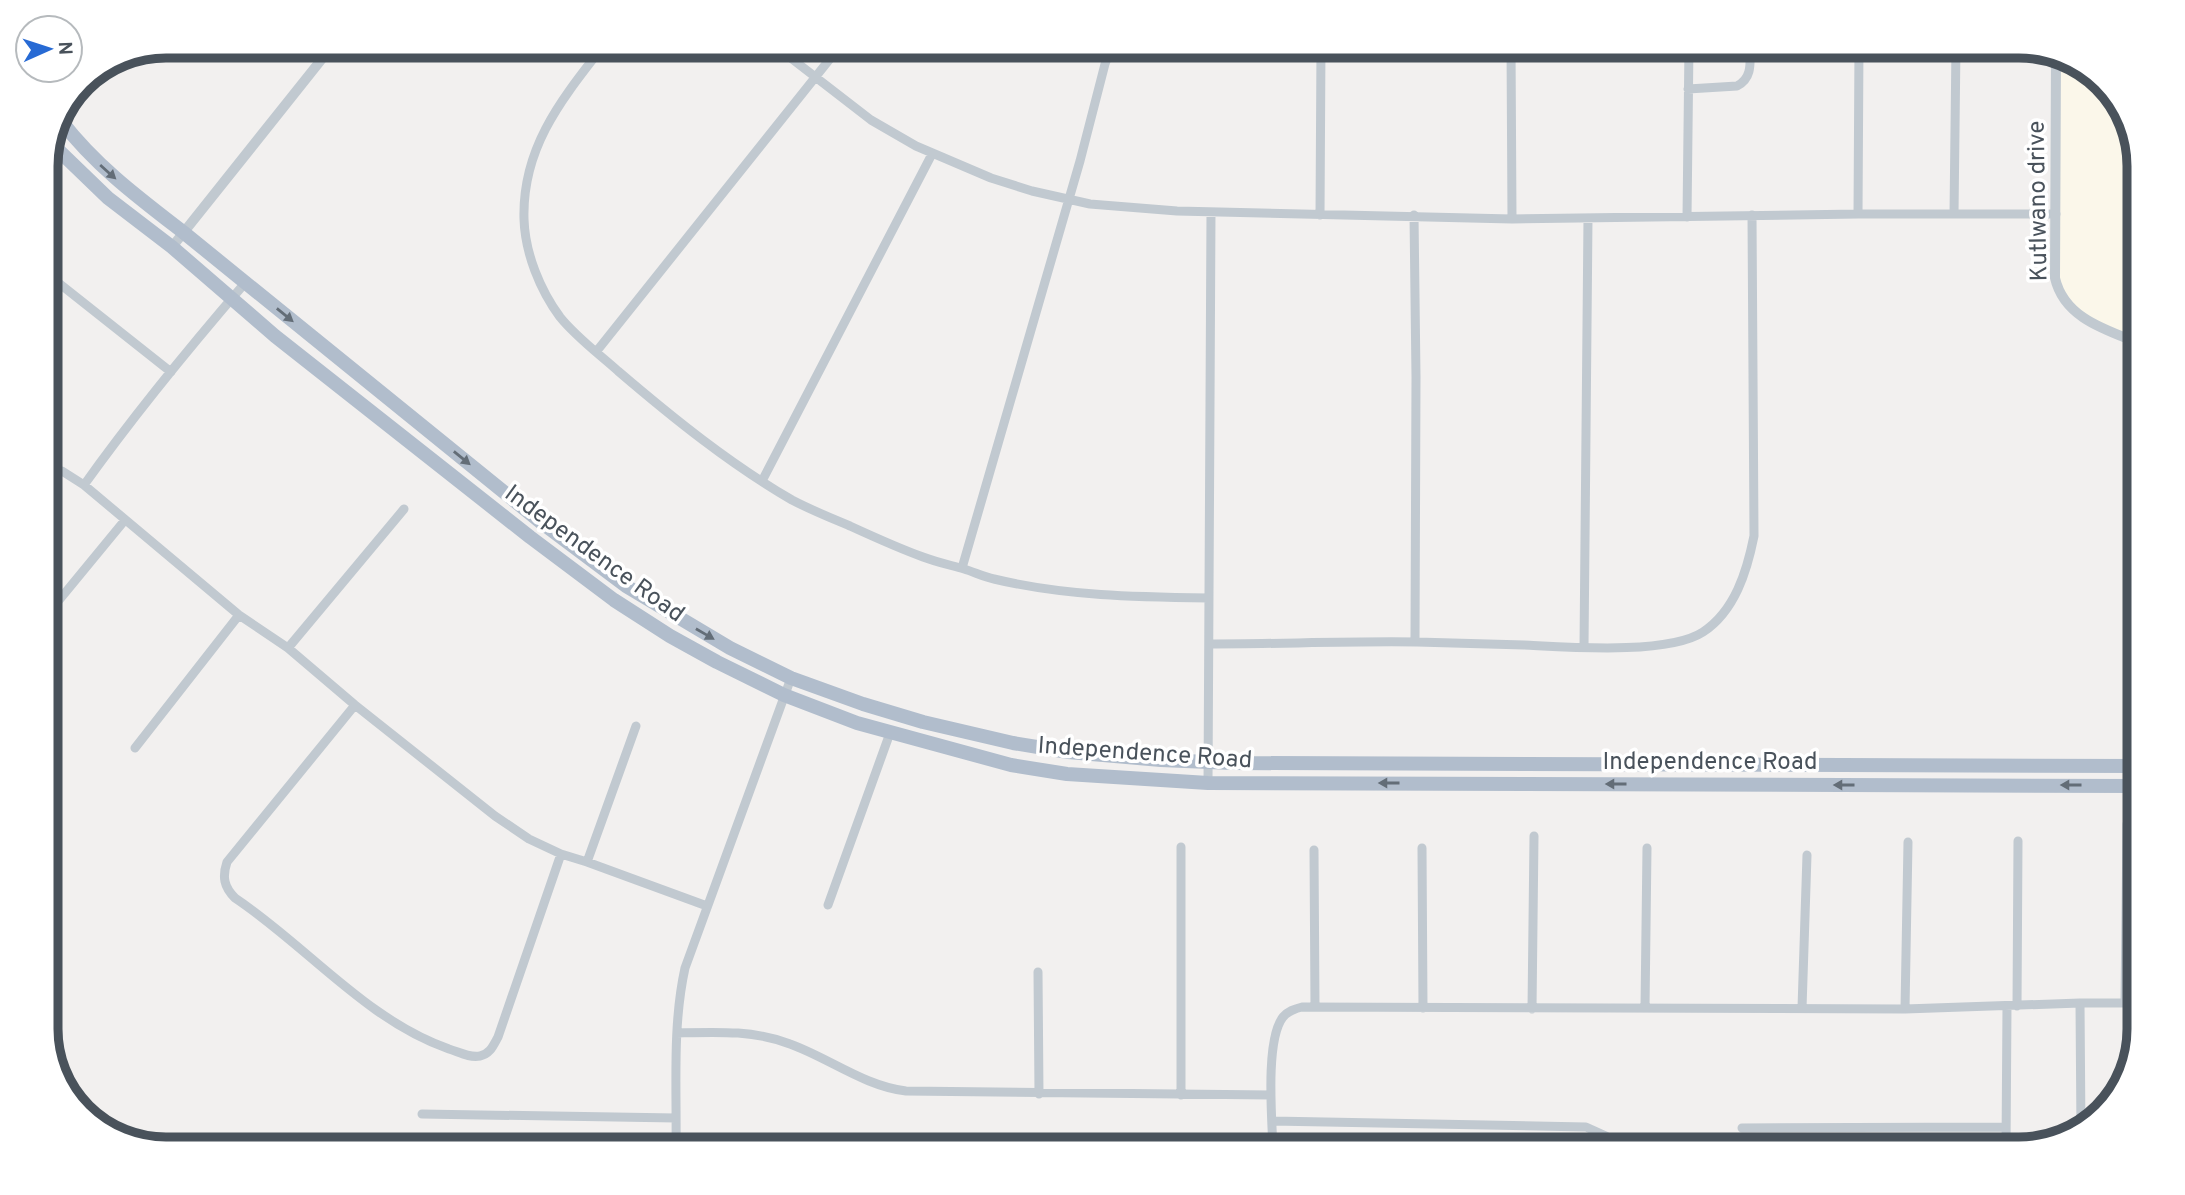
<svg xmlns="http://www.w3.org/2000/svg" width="2185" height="1195" font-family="Overpass,sans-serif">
<rect width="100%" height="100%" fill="#f2f0ef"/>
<path fill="#fbf7ea" d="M2056 54 2073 58 2119 99 2139 158V347L2091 323 2061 296 2056 215Z"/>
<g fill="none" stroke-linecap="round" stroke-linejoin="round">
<path stroke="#c1c9d0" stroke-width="9" d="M604 45C562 99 522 147 524 219 525 253 540 290 560 317 576 337 599 354 618 371 673 418 730 464 792 500 811 510 831 518 850 526 874 537 898 548 923 557 936 562 950 565 964 569 974 572 984 577 994 579 1065 596 1136 597 1209 598
M774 45 871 120 916 146 991 178 1032 191 1090 204 1177 211 1512 219 1858 214H2056
M1511 45 1512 219
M1688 89 1737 86C1753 78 1750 62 1750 45
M1858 214 1859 45
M1954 214 1956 45
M1320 215 1321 45
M1414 215 1416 377 1415 642
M1687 217 1689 45
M46 273 171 372
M596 352 841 45
M46 467 62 471 84 485 239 615 288 648 355 705 495 816 529 839 561 854 587 862 707 906
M762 481 932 154
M84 485C134 415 189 348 245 283
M962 568 1080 161 1105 64 1112 45
M46 616 125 520
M1209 644C1278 644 1348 641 1417 642 1453 643 1488 644 1524 645 1567 647 1668 655 1703 632 1735 611 1747 571 1754 536L1752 215
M1584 647 1588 218
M288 648 404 509
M355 705 227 862C222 877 224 887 235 898 307 946 366 1020 449 1049 459 1052 469 1058 480 1056 490 1054 493 1046 498 1037L561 854
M135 748 239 615
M1208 783 1211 212
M1422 848 1423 1008
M1314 850 1315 1007
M587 862 636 726
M828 905 890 733
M1038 972 1039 1094
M2080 1003 2081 1132
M2125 1003 2127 824
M2017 1006 2018 841
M1645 1008 1647 848
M1802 1008 1807 855
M1532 1009 1534 836
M1905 1009 1908 842
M677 1033C716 1032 754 1030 790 1044 829 1058 864 1086 906 1091L1271 1095
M1181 1095V847
M422 1114 676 1118
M1272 1121 1586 1127 1606 1136 1614 1149
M1742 1128 2006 1127
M676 1149C677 1089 672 1027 685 968L791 678
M1273 1149C1272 1120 1265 1040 1283 1017 1288 1011 1294 1009 1302 1007L1905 1009 2080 1003H2139
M2006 1149 2007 1006"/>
<path stroke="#c1c9d0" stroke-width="10" d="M2056 54 2055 278C2064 318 2106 330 2139 343
M172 247 333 45"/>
<path stroke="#b1bdcc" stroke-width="14" d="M62 122C96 166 139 198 183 232L542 523 626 586 730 648 791 678 863 704 923 722 1013 743 1068 752 1161 760 1233 763 2139 766
M52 144 108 198 172 247 275 336 530 537 614 600 670 636 717 662 784 695 857 723 1011 765 1067 774 1208 783 2139 786"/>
</g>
<defs><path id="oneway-solid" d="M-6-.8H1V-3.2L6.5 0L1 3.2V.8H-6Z" transform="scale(1.75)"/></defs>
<g fill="#636d77">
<use href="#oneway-solid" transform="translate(108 172) rotate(42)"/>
<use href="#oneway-solid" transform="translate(285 315) rotate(39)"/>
<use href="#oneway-solid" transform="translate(462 458) rotate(39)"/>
<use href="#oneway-solid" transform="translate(705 634) rotate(30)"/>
<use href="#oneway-solid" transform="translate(1389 783) rotate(-180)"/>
<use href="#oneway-solid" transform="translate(1616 784) rotate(-180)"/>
<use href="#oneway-solid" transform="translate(1844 785) rotate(-180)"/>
<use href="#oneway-solid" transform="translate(2071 785) rotate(-180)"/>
</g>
<g text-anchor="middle" stroke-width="7" stroke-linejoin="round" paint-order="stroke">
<g font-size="24" fill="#49525b" stroke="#fff">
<text transform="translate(2037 201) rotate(-91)" y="8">Kutlwano drive</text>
<text transform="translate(595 553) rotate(36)" y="8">Independence Road</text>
<text transform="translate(1145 752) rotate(4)" y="8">Independence Road</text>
<text x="1710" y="769">Independence Road</text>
</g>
</g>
<path d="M0 0H2185V1195H0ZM166 58H2019A108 108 0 0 1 2127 166V1029A108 108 0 0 1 2019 1137H166A108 108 0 0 1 58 1029V166A108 108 0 0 1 166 58Z" fill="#fff" fill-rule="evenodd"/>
<path fill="none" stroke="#49525b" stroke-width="9" d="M166 58H2019A108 108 0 0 1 2127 166V1029A108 108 0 0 1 2019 1137H166A108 108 0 0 1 58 1029V166A108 108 0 0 1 166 58Z"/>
<g transform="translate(49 49) rotate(87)"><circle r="33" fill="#ffffff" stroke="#b6babd" stroke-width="2"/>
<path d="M0-5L12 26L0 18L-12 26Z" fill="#276ad4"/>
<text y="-10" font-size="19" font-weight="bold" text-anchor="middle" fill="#49525b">N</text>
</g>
</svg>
